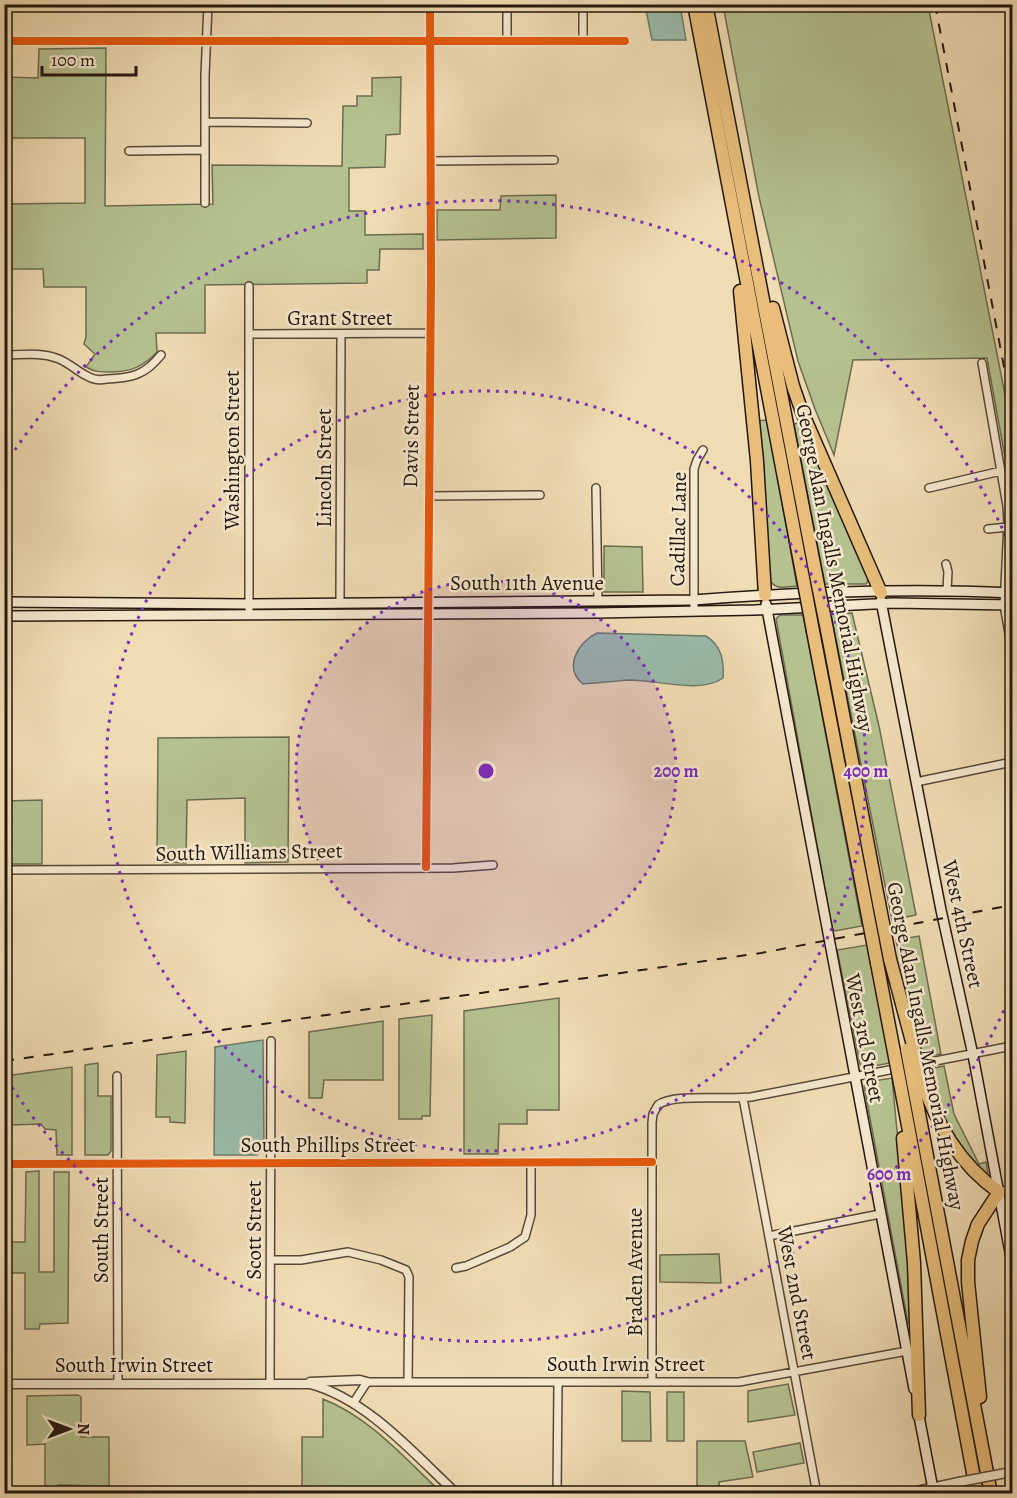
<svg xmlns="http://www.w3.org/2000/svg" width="1017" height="1498" font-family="Alegreya,serif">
<rect width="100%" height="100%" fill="#f0dcb3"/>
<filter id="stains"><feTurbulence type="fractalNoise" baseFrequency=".00333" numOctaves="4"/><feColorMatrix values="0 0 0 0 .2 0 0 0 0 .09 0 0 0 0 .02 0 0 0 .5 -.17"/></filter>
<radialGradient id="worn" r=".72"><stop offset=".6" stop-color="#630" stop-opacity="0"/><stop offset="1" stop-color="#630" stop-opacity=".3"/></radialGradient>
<path fill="#b5c290" stroke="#6c6c50" stroke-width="1.5" d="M723 5H928L1012 430V496L987 358 853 360 834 455 815 409 798 361 759 197Z
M106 48 105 206 213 204 212 165 342 166 343 106H357V96H372V78L401 77 400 134 386 135 385 167 349 168V211H365V235L423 234V249H380L379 270H367V283L205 285V333H156L157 352C143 367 130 372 110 372 101 372 94 372 86 367L95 354 84 344 86 337V287H44L43 269H5L4 204 85 203V138H5V77L38 78 39 49Z
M556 195V238L437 240V210H500L501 196Z
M767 420 797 586C785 587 773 591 769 577L757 421Z
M803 422 869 579 866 584H825L794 424Z
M604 546 642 547 643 592H604Z
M852 613 879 726 916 915 892 920 831 614Z
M780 615H803L862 926 835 931 832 928 776 619Z
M289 737 288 862 245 863V798L187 800 186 863 157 862 158 738Z
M42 800V864H5V801Z
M919 936 941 1054 921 1057 896 940Z
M867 945 890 1063 863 1068 860 1064 837 950Z
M559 998V1110H527V1124H499L498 1154H464V1011Z
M432 1015 430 1116H422V1119H399V1019Z
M383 1021V1080H324L322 1098H309V1032Z
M186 1051 185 1123 170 1122V1117H156L157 1055Z
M98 1063V1096H111V1151L108 1155H85V1065Z
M944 1066 954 1114 979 1164 986 1162 988 1174 986 1176C966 1155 947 1133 936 1107 931 1095 928 1082 925 1070Z
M72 1067V1155H57L56 1130 45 1129 41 1124 11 1125V1155H5V1076Z
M892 1078 905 1215 911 1323H908L864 1086 867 1082Z
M5 1171H11V1223H5Z
M39 1171V1272H54V1172H69L68 1323 40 1324 39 1329H25V1273H5V1242H25L26 1172Z
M719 1254 721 1283 660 1282V1255Z
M788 1384 795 1415 748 1422V1391Z
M622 1391 650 1392 651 1441H622Z
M667 1392H684V1441H667Z
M78 1395 81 1397V1437H109V1486L58 1485V1493H45V1444L27 1445V1396Z
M323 1399C371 1418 405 1459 442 1493H302V1437H323Z
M697 1441H745L753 1477 719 1482 720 1493H697Z
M800 1443 804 1463 757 1472 753 1452Z"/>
<path fill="#9abcab" stroke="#6a7a6d" stroke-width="1.5" d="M645 5H680L686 40H652Z
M597 633 706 636C722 646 724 661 723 678 701 694 657 680 630 680 614 681 598 683 583 684 563 668 578 642 597 633Z
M263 1040 264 1148 257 1155H214L215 1047Z"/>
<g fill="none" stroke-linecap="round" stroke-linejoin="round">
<defs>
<path id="minor" d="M583 4V40
M507 40V4
M4 41H625
M205 122 307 123
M129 151 205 150
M431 161 554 160
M205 203V76L208 4
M249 334 430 333
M4 355C22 355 40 352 56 358 69 362 77 372 89 377 94 380 101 380 107 379 132 378 145 375 161 355
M982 363 1007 506 1008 524 1004 605 1012 650
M596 488 598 600
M929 488 1001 471
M429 496 540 495
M988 529 1008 527
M946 564 948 572 947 590
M340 602 341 335
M249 609V286
M694 611V469L697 460 703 450
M916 782 1012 762
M426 867 431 277 430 4
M4 870 453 868 493 865
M117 1076 118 1384
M743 1098 817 1494
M4 1164 652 1162
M999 1192 1012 1189
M769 1236 880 1214
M271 1260H301L348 1252 381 1260 406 1270 409 1277 408 1382
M456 1268 466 1266 510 1247 525 1237 531 1215V1163
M652 1382V1123L653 1114 658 1105C673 1093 728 1100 751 1097L1012 1046
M270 1383 271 1041
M354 1402 367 1382H739L907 1351
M557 1494 558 1383"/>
<path id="tertiary" d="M310 1382 360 1380 367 1382
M4 1384H310C367 1399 415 1455 457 1494
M903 1494 959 1482"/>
<path id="secondary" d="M881 601 941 910 973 1055 1012 1263
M4 602 249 604 693 600C799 592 907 588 1012 593
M766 604 914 1389
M4 616 596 613 755 610 893 603 1012 605
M918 1411 934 1494"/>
<path id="motorway" d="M694 4 803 578
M706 4 816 575
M740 291 757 461 765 595
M773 308 793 386 802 412 881 593
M827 630 879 903
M813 631 866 906
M890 959 914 1049
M877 963 894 1052
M922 1080C937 1125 959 1164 999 1192L978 1224 972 1241 968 1260V1282L980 1397
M913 1082 991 1494
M900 1083 977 1494
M903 1138 914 1263 919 1415"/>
</defs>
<use href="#minor" stroke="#564839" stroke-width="10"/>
<use href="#tertiary" stroke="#564839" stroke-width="11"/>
<use href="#secondary" stroke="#231710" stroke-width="12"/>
<use href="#motorway" stroke="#231710" stroke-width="15"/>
<use href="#minor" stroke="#f5e8ce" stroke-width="7"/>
<use href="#tertiary" stroke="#f5e8ce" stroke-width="8"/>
<use href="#secondary" stroke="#f5e8ce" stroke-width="9"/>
<use href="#motorway" stroke="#e8be7a" stroke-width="12"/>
<path stroke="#231710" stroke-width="2" stroke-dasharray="10 10" stroke-linecap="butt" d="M935 4 1012 409
M4 1061 761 953 1012 905"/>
<defs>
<path id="tertiary-bridge" d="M959 1482 1006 1473"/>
<path id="motorway-bridge" d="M816 575 827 630
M803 578 813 631
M879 903 890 959
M866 906 877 963
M914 1049 922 1080
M907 1050 913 1082
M894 1052 900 1083"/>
</defs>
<use href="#tertiary-bridge" stroke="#564839" stroke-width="11" stroke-linecap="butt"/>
<use href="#motorway-bridge" stroke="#231710" stroke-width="15" stroke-linecap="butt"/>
<use href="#tertiary-bridge" stroke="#f5e8ce" stroke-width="8"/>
<use href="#motorway-bridge" stroke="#e8be7a" stroke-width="12"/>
<defs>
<path id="cycleway" d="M4 41H625
M426 867 431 277 430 4
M4 1164 652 1162"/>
</defs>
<use href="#cycleway" stroke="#f5e8ce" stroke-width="11"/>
<use href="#cycleway" stroke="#e8590c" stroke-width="8"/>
</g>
<circle cx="486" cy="771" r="190" fill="#7b2cbf" fill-opacity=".12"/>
<g fill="none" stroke="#7b2cbf" stroke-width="3" stroke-dasharray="3 6">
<circle cx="486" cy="771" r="190"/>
<circle cx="486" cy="771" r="380"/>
<path d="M1011 994A570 570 0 0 1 5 1077M5 465A570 570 0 0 1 1011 548"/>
</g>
<g text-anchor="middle" stroke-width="5" stroke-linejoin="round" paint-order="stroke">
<g font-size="21" fill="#231710" stroke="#f5e8ce">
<text x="340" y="325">Grant Street</text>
<text transform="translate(411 436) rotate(-89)" y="7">Davis Street</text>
<text transform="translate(232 450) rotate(-90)" y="7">Washington Street</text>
<text transform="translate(324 468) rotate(-90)" y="7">Lincoln Street</text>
<text transform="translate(678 529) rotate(-89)" y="7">Cadillac Lane</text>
<text transform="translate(835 568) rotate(79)" y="7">George Alan Ingalls Memorial Highway</text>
<text x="527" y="590">South 11th Avenue</text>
<text transform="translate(249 852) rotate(-1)" y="7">South Williams Street</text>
<text transform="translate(963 924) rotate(78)" y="7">West 4th Street</text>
<text transform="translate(865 1038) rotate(79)" y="7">West 3rd Street</text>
<text transform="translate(926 1046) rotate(79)" y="7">George Alan Ingalls Memorial Highway</text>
<text x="328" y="1152">South Phillips Street</text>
<text transform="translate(101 1230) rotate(-90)" y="7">South Street</text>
<text transform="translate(254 1230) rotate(-90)" y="7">Scott Street</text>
<text transform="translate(635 1272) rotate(-90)" y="7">Braden Avenue</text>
<text transform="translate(797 1293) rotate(79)" y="7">West 2nd Street</text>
<text x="626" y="1371">South Irwin Street</text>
<text x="134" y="1372">South Irwin Street</text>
</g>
</g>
<circle cx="486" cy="771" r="9" fill="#7b2cbf" stroke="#f5e8ce" stroke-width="3"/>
<g font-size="18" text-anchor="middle" font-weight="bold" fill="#7b2cbf" stroke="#f5e8ce" stroke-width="5" stroke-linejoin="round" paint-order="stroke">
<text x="676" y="777">200 m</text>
<text x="866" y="777">400 m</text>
<text x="889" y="1180">600 m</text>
</g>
<rect width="1017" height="1498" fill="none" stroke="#f0dcb3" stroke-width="24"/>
<rect x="6" y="6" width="1005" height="1486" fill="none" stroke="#231710" stroke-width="3"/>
<rect x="12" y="12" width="993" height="1474" fill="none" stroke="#231710" stroke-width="1.5"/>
<g transform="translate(69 1429) rotate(90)" stroke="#f5e8ce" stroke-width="4.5" paint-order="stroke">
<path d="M0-4.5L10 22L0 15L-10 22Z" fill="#231710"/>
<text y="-9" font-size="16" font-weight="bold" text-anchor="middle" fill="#231710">N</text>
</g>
<path d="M42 66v9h94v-9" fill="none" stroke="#231710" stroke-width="3"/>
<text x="51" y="66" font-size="18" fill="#231710" stroke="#f5e8ce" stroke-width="4.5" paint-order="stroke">100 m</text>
<rect width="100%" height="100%" filter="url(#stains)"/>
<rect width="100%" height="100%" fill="url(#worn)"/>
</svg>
